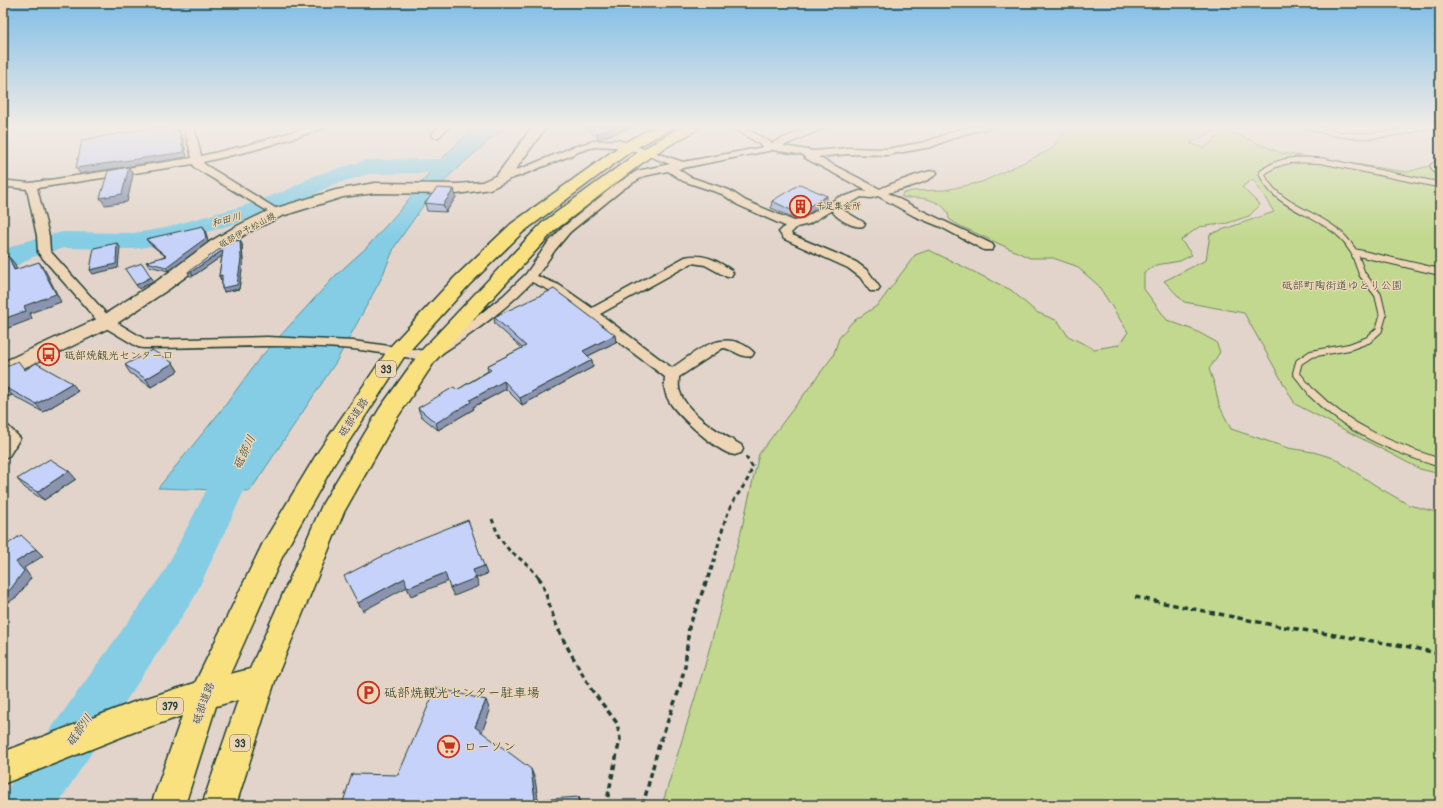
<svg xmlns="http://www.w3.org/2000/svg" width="1443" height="808" font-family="Pangolin,'Klee One',sans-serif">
<rect width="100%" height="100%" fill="#e2d4ca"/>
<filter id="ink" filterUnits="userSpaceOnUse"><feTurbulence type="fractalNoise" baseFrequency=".025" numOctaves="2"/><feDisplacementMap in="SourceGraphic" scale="8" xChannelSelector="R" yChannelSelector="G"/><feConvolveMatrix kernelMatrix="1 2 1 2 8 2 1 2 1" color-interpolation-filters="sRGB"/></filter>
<g filter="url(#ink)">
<path fill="#c2d88e" stroke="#708a61" d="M1079 126H1224L1190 143 1204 148 1226 130 1281 153 1407 172 1440 163V474L1420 469 1295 404 1244 313 1184 302 1164 281 1206 260 1210 234 1274 212 1253 179 1242 187 1260 205 1249 216 1228 223 1199 227 1181 240 1192 255 1180 261 1156 265 1144 273V289L1167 320 1196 331 1216 342 1220 352 1209 369 1215 386 1219 405 1231 429 1288 448 1313 452 1334 458 1378 487 1409 505 1440 513V805H662L705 665 740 536 759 454 833 356 839 338 852 322 878 305 915 255 929 250 1011 290 1036 312 1058 321 1068 336 1094 349 1119 345 1128 332 1098 285 1076 266 1053 258H1030L958 225 949 219C949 205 930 198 917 198 911 197 908 199 902 197V194L912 191 945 190 982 182 1052 149 1064 132Z"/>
<path fill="#84cde5" stroke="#5c939e" d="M476 126H506L452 173 427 200 395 246 381 279 336 362 250 491 158 488 224 407 258 360 335 276 366 248 400 210 438 162Z"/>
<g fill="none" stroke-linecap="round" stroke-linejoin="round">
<path fill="#84cde5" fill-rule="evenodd" d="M447 159 455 161 459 166 455 171 447 173 369 174 332 185 305 200 261 216 171 243 133 249 64 248 33 257 13 268 3 270V251C21 241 43 237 63 232L133 233 160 229 243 206 287 190 316 175 367 160Z
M246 435 259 439 264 448 194 598 57 805H3V800L9 787 164 572 233 439Z"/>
<defs>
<path id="lane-far2" d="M1309 126C1351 142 1385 136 1427 126
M1440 162 1433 166 1440 177
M1350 246C1330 214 1273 209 1262 173 1280 158 1300 159 1323 161L1440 185"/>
<path id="lane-far1" d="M1354 252 1440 272
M1313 394 1296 373 1299 362 1311 354 1349 347 1368 340 1379 330 1383 316 1378 295 1362 274 1354 252 1349 245"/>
<path id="lane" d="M1312 393C1349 430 1391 447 1440 463"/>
<path id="street" d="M3 126H13L11 128 3 130Z
M184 126H194L201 156 248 145 312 126H327L325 128 254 150 203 162 204 164 280 211 282 213 280 215 276 216 195 168 193 164 37 188 49 236 50 251 111 319 146 340 267 337 353 341 426 351 464 327 503 296 526 274 547 244 562 228 615 185 637 171 670 164C645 155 623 144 596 147 586 148 576 153 567 157 551 163 535 170 519 176 512 178 505 182 498 180L497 178 498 176 525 167 573 147 593 141 618 140 683 162 764 147 730 126H742L772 143 813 126H826L824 128 783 146 814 151 848 148 887 149 925 142 955 131 974 126H990L988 128 961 135 931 147 887 155 848 154 818 157 880 189C889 185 929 169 936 171L937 173C929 183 901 189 888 193 922 212 958 227 992 244L994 247 992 250H984L941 227 914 216 878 196 871 198 861 197 843 208V210L863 222 865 224 863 226C855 229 835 218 832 210L809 224 797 227 791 233 792 235 856 262 868 271 880 288 878 291H870L860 277 848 268 784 239 779 232 785 226 738 205 722 194 683 181 668 171 644 176 623 189 570 232 555 250 537 276 559 285 592 308 685 257C703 253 716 260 731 270L733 273 731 276 727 277 705 265 692 263 600 314 672 368C693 354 716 332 742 344 746 346 751 349 754 353L752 356C741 359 734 349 723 348L679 377C679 382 678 387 680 392 687 414 722 434 741 445L743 449 741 453C740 453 735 455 735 455 719 454 676 414 669 401 664 393 664 386 665 377L551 291 532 282C502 313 469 336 433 359L428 361C403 357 378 352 353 349 283 343 213 348 143 348L138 347 101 325 40 255 38 252 37 236 27 189 9 187 3 188V182L9 181 30 183 192 158ZM773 150 804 155 805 158 869 192 860 191 846 196 839 197 801 220 794 221 746 201 729 190 690 177 678 169Z
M440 126H450L439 137H433L431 135Z
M3 424 8 426 20 438 9 456 3 458Z"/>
<path id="secondary" d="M533 126H547L507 181 490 189 457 194 375 193 343 197 282 216 247 233 223 249 169 289 113 326 62 351 3 377V362L99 318 157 281 211 241 235 227 270 210 336 190 375 183 457 184 482 182 497 175Z"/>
<path id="highway" d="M655 126H673L671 129 634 149 523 232 469 285 404 357 334 464 283 555 230 674 250 669 323 503 380 408 421 351 542 223 641 150 683 126H700L698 129 651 156 554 231 435 361 397 418 344 512 275 681 236 805H202L238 700 216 706 185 805H151L182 716 134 732 3 784V752L134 702 195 683 263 543 318 452 390 347 455 277 511 224 624 143Z"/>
</defs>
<use href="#lane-far2" stroke="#1f3d34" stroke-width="7"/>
<use href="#lane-far1" stroke="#1f3d34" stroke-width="8"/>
<use href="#lane" stroke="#1f3d34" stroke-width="10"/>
<use href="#street" stroke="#1f3d34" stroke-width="3"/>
<use href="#secondary" stroke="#1f3d34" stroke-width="3"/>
<use href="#highway" stroke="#1f3d34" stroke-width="3"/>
<path stroke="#1f3d34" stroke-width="3" stroke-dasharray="4.5 3.5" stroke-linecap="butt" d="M492 519 499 537 509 550 529 566 539 578
M708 578C718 554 720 528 732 504 739 490 749 483 752 466L746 457"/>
<path stroke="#1f3d34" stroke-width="3.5" stroke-dasharray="5.5 4" stroke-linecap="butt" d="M538 577 542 582 555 622 565 643 591 689 617 723 620 739 606 805
M1135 597 1278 626 1410 647 1440 654
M643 805 658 748 679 690 685 666 689 627 708 577"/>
<use href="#lane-far2" stroke="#edd5b5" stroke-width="5"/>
<use href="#lane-far1" stroke="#edd5b5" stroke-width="6"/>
<use href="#lane" stroke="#edd5b5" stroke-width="8"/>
<use href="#street" fill="#edd5b5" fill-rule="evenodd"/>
<use href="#secondary" fill="#edd5b5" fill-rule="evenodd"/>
<use href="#highway" fill="#fae180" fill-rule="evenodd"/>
</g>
<path fill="#abb5d7" stroke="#1f3d34" d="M585 126H636L598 139Z
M827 196 826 203 800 219H795L771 208 772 201Z
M456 197 446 212 427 211 425 203Z
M205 230 208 242 169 271 149 266 146 262 165 256 149 243 146 239Z
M242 244 243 263 239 289 224 292 222 288V279L221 280 219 276 222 256 193 276H190L188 272Z
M494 317 616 342 588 356 593 367 522 405 506 389 473 407 474 409 438 430 421 416 418 408 457 390 488 371 487 366 522 348 495 324Z
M173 363 178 371 151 387 130 373 125 365Z
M3 368 25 370 78 391 43 412 12 395 3 399Z
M17 479H76L44 500 25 488Z"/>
<path fill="#8b93af" stroke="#1f3d34" d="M617 126H636L598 139 597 133Z
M179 130 182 135 187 157 80 174 76 168Z
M129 167 133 175 127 202 105 205 100 198Z
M454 189 456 197 446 212 443 205Z
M827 196 826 203 800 219H795V212Z
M203 226 205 230 208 242 169 271 166 267Z
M240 240 242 244 243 263 239 289 224 292 222 288Z
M117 243 120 247 118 268 93 274 90 270Z
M223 250 225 254 193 276 191 272Z
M9 257 15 264 19 278 14 270Z
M39 262 45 270 61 302 30 313 32 319 3 330V319L24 306Z
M222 275 224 279 221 280 219 276Z
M151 277 154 281 139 289 136 285Z
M615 335 616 342 584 358 583 351Z
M3 346 6 359 3 361Z
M592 360 593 367 522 405 520 398Z
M173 363 178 371 151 387 146 379Z
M504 381 506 389 473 407 474 409 438 430 436 423 470 400Z
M72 383 78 391 43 412 36 404Z
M3 387H5L12 395 3 399Z
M69 471 76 479 44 500 37 492Z
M36 549 43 556 24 568 31 578 18 596 3 606V594L16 562Z
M484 566 487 574 476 578 479 586 454 596 450 588 473 570Z
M445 573 449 581 411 596 407 588Z
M405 578 409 586 363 611 358 603Z
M486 700 490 711 480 737 475 727Z
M531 769 535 779 539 805 535 800Z
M579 797 582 805H578Z"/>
<path fill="#c7d2fa" stroke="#1f3d34" d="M173 126V131L179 130 184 152 76 168 82 140 158 127V129Z
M591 126H617L597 133Z
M129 167 122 194 100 198 108 171Z
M800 184 827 196 801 211 795 212 772 201Z
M437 188 454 189 443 205 425 203Z
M203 226 206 238 166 267 146 262 166 256 146 239Z
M240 240 241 259 237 285 222 288V275L219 276 223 250 191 272H188L228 243Z
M117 243 116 264 90 270 94 248Z
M3 255 9 257 14 270 39 262 56 294 24 306 26 311 3 319Z
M142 263 151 277 136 285 125 269Z
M554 289 615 335 583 351 592 360 520 398 504 381 470 400 471 402 436 423 418 408 454 387 457 390 491 370 487 366 526 346 494 317Z
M152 350 173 363 146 379 125 365Z
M18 361 25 370 36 363 72 383 36 404 5 387H3V368Z
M50 459 69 471 37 492 17 479Z
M468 520 484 566 473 570 476 578 450 588 445 573 407 588 405 578 358 603 344 576 402 546Z
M21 535 36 549 16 562 24 571 10 590 3 594V540L8 544Z
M436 688 486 700 475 727 531 769 535 800 579 797 578 805H342L352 774 398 775Z"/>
</g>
<linearGradient id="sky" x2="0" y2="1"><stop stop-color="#80bee7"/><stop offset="0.53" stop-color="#f2ece7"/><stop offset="1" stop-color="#f2ece7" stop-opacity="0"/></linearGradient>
<rect width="1443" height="239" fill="url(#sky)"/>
<defs>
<symbol id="building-ring" viewBox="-11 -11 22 22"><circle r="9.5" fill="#edd5b5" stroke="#c8321e" stroke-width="1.5"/><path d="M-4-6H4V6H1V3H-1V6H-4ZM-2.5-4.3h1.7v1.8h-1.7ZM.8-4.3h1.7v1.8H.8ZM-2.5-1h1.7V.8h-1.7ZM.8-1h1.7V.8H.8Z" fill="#c8321e"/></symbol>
<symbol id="bus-ring" viewBox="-11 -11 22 22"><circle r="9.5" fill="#edd5b5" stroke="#c8321e" stroke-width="1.5"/><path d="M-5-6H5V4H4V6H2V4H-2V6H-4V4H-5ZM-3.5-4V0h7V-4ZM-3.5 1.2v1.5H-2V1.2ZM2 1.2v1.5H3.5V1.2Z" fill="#c8321e"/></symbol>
<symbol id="parking-ring" viewBox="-11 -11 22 22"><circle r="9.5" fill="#edd5b5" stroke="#c8321e" stroke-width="1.5"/><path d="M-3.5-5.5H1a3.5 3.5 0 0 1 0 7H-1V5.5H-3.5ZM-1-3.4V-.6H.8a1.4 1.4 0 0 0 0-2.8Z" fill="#c8321e"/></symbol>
<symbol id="supermarket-ring" viewBox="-11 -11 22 22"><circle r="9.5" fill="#edd5b5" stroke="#c8321e" stroke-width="1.5"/><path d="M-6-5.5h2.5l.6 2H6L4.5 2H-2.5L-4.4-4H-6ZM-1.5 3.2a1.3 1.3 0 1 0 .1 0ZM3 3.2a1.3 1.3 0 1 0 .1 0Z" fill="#c8321e"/></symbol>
</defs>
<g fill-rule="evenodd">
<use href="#building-ring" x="788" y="194" width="25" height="25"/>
<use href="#bus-ring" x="36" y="342" width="25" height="25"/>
<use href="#parking-ring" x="356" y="680" width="25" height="25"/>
<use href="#supermarket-ring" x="436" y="734" width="25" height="25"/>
</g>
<g text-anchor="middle" stroke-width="3" stroke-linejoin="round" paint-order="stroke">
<g font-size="9" fill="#1f3d34" stroke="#edd5b5" text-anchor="start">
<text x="816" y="209">千足集会所</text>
</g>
<g font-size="9" fill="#1f3d34" stroke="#edd5b5">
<text transform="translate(247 230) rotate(-29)" y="3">砥部伊予松山線</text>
</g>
<g font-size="10" font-style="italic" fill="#294b46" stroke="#edd5b5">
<text transform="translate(226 219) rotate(-16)" y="4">和田川</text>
</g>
<g fill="#edd5b5" stroke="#5d6b5b" stroke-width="1">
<rect x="376" y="361" width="20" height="16" rx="3"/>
<rect x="157" y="698" width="26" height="16" rx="3"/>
<rect x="230" y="735" width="20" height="16" rx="3"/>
</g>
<g font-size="10" font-weight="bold" fill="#1f3d34">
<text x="386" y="373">33</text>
<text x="170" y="710">379</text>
<text x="240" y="747">33</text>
</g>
<g font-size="11" fill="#2f4c3d" stroke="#edd5b5">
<text x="1342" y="289">砥部町陶街道ゆとり公園</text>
</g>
<g font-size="11" fill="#1f3d34" stroke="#edd5b5" text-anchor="start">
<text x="64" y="359">砥部焼観光センター口</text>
</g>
<g font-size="11" fill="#1f3d34" stroke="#edd5b5">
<text transform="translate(353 417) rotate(-56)" y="4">砥部道路</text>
<text transform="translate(203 703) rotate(-70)" y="4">砥部道路</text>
</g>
<g font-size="12" font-style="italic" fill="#294b46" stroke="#edd5b5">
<text transform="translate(244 452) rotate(-64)" y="4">砥部川</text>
<text transform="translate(79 730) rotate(-55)" y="4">砥部川</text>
</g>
<g font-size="13" fill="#1f3d34" stroke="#edd5b5" text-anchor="start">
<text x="384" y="697">砥部焼観光センター駐車場</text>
<text x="464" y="751">ローソン</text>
</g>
</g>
<rect width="1443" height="808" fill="none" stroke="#edd5b5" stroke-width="16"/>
<rect x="8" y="8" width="1427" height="792" fill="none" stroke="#1f3d34" stroke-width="1.5" filter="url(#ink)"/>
</svg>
